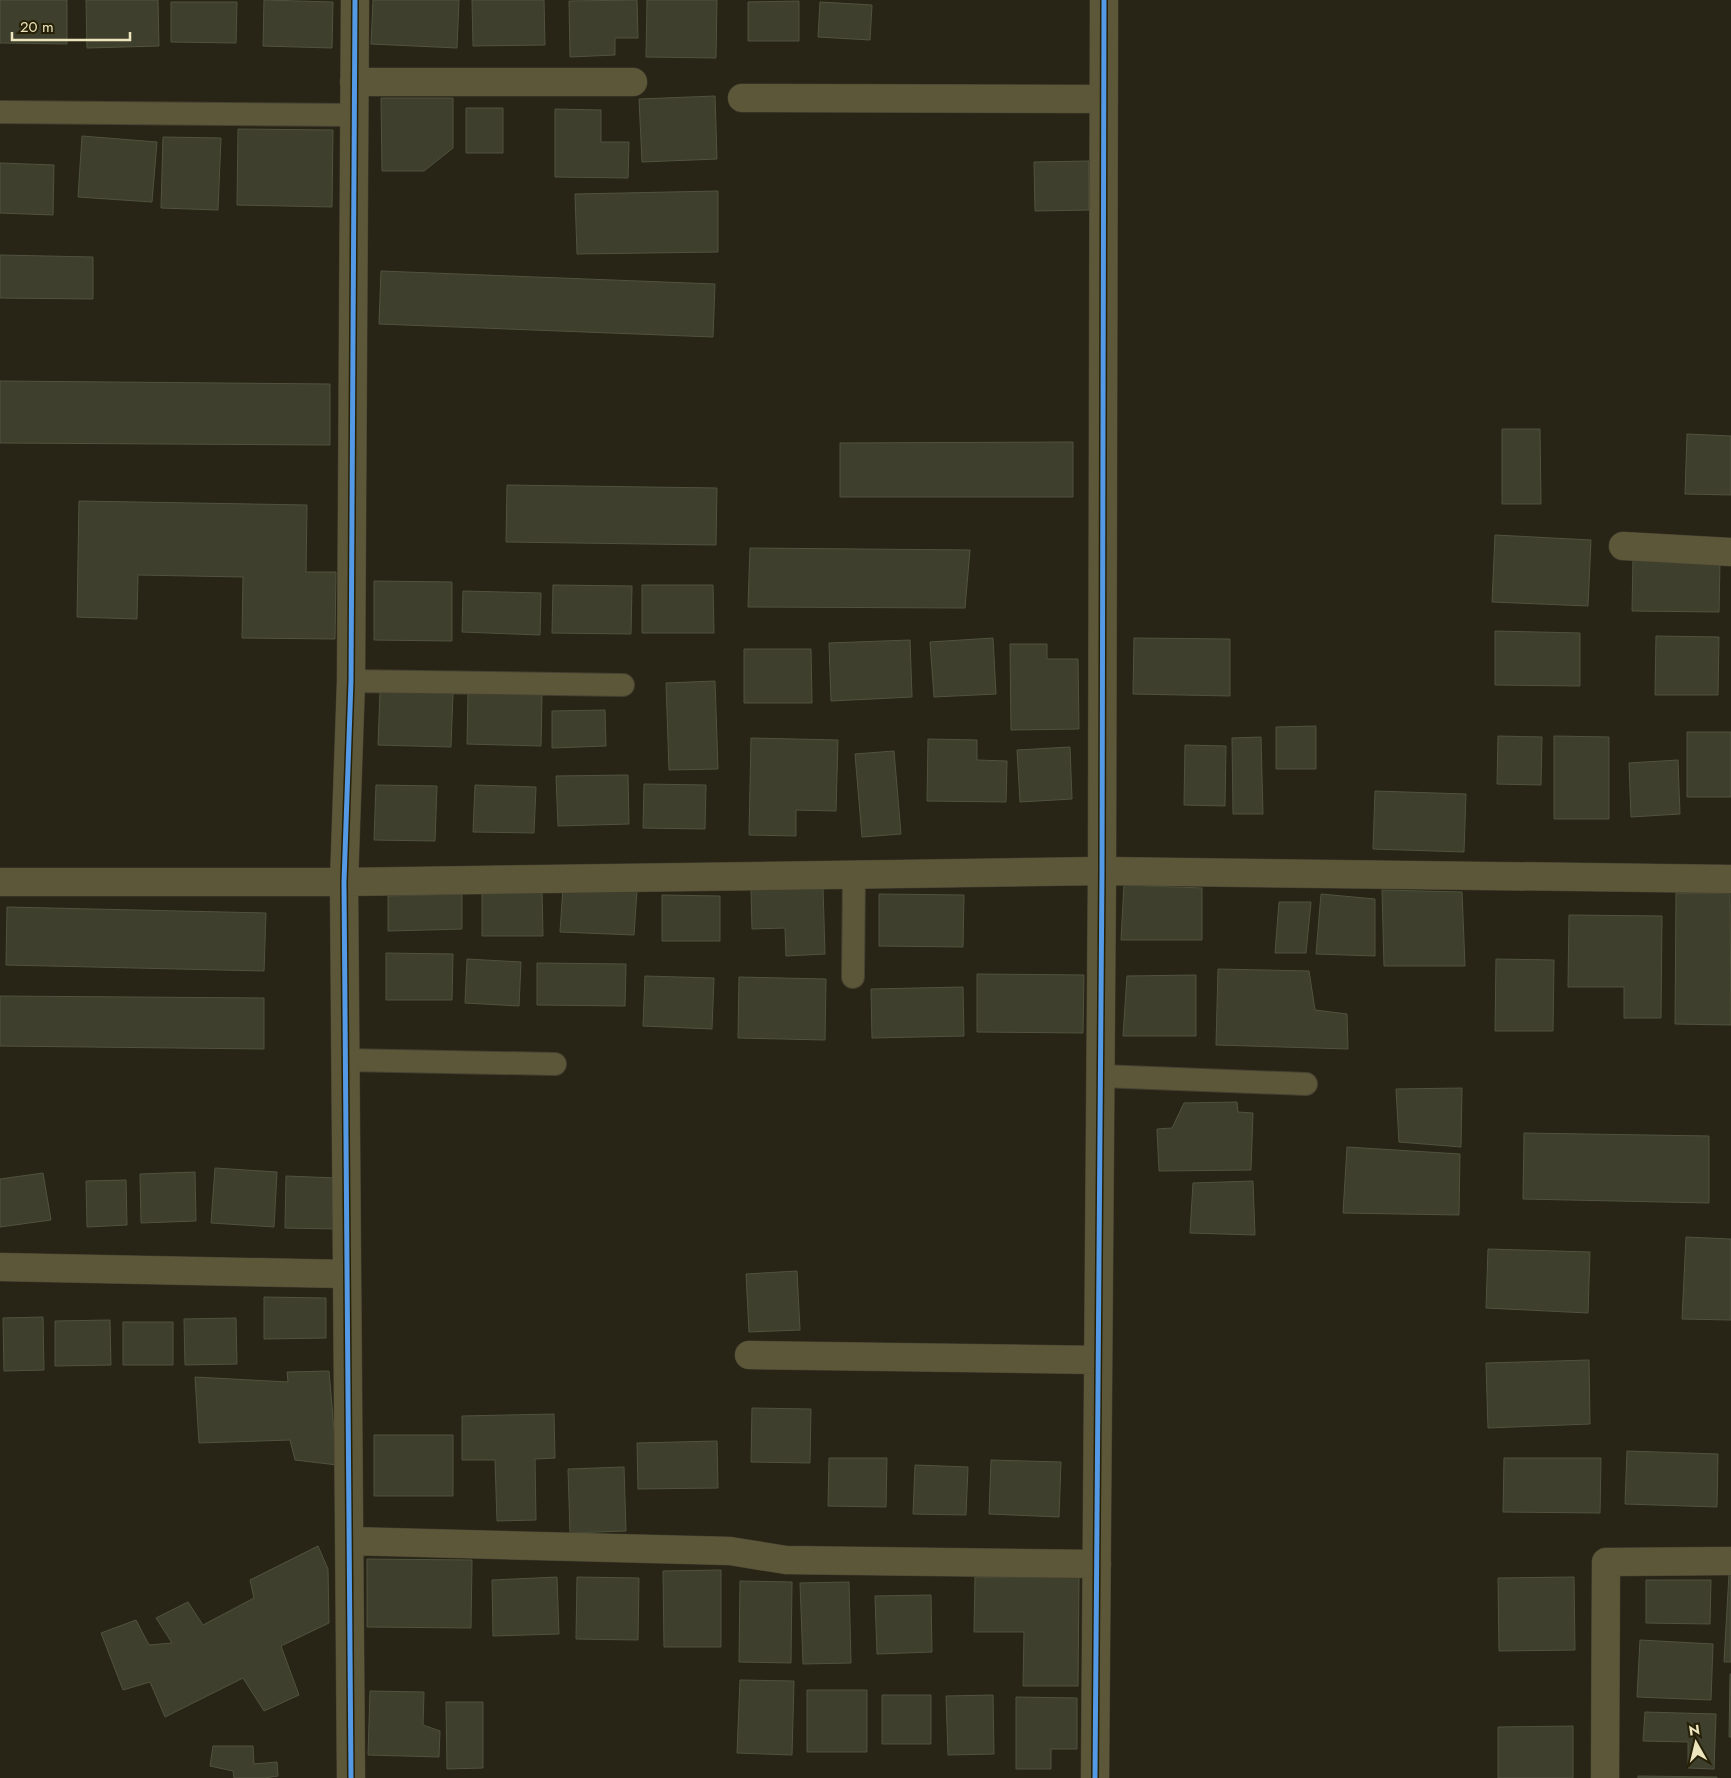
<svg xmlns="http://www.w3.org/2000/svg" width="1731" height="1778" font-family="Jost,sans-serif">
<rect width="100%" height="100%" fill="#282517"/>
<path fill="#3e3f2c" stroke="#51533e" d="M0 0H67V44L0 43Z
M86 0H158L159 46 87 48Z
M264 0 333 2 332 48 263 46Z
M373 0H459L457 48 371 44Z
M472 0H544L545 45 473 46Z
M637 0 638 38H615V55L570 57 569 1Z
M647 0H717L716 58 646 57Z
M799 1V41H748V2Z
M171 2H237L236 43 171 42Z
M820 2 872 5 870 40 818 37Z
M715 96 717 159 642 162 639 99Z
M381 98H453V148L424 171H382Z
M466 108H503V153H466Z
M555 109 601 110V142H629L628 178 555 177Z
M238 129 333 130 332 207 237 205Z
M82 136 157 142 152 202 78 197Z
M163 137 221 138 218 210 161 208Z
M1089 161V210L1035 211 1034 162Z
M0 163 54 165 53 215 0 213Z
M718 191V252L577 254 575 194Z
M0 255 93 257V299L0 298Z
M381 271 715 284 713 337 379 324Z
M0 381 330 384V445L0 443Z
M1502 429H1540L1541 504H1502Z
M1687 434 1731 436V495L1685 494Z
M1073 442V497H840V443Z
M507 485 717 488 716 545 506 542Z
M79 501 307 505 306 572H336L335 639 242 638 243 577 138 575 137 619 77 617Z
M1495 535 1591 540 1588 606 1492 602Z
M750 548 970 550 965 608 748 607Z
M1633 559 1720 561 1719 612 1632 611Z
M374 581 452 582V641L374 640Z
M553 585 632 586 631 634 552 633Z
M642 585H713L714 633H642Z
M463 591 541 593 540 635 462 632Z
M1495 631 1580 633V686L1495 685Z
M1656 636 1719 637 1718 695H1655Z
M993 638 996 694 934 697 930 642Z
M1134 638 1230 639V696L1133 694Z
M910 640 912 697 831 701 829 643Z
M1010 644H1047V659H1078L1079 729 1011 730Z
M744 649H811L812 703H744Z
M715 681 718 769 669 770 666 683Z
M380 691 453 693 451 747 378 745Z
M468 693 542 695 541 746 467 744Z
M605 710 606 746 552 748V711Z
M1316 726V769H1276V727Z
M1687 732H1731V797H1687Z
M1498 736 1542 737 1541 785 1497 784Z
M1554 736 1609 737V819H1554Z
M1261 737 1263 814H1233L1232 738Z
M751 738 838 740 836 811 796 810V836L749 835Z
M928 739 977 740V760L1007 761 1006 802 927 801Z
M1185 745 1226 746 1225 806 1184 805Z
M1070 747 1072 799 1020 802 1017 750Z
M894 751 901 834 862 837 855 754Z
M1678 760 1680 814 1631 817 1629 763Z
M628 775 629 824 558 826 556 776Z
M644 784 706 785 705 829 643 828Z
M376 785 437 786 435 841 374 840Z
M475 785 536 787 534 833 473 832Z
M1375 791 1466 794 1464 852 1373 849Z
M1124 885 1202 888V940H1121Z
M563 887 637 890 634 935 560 932Z
M823 888 825 954 786 956 785 928 752 929 751 890Z
M482 890H542L543 936H482Z
M1382 890 1462 892 1465 966H1384Z
M1676 893H1730L1731 1025 1675 1024Z
M462 894V929L388 931V896Z
M879 894 964 895 963 947 879 946Z
M1321 894 1375 899V956L1316 954Z
M662 895 720 896V941H662Z
M1279 902H1311L1306 953H1275Z
M7 907 266 913 264 971 6 965Z
M1569 915 1662 916 1661 1018H1624V987H1568Z
M386 953 453 954 452 1000H386Z
M467 959 521 962 519 1006 465 1003Z
M1496 959 1554 960 1553 1031H1495Z
M537 963 626 964 625 1006 537 1005Z
M1218 969 1309 971 1315 1010 1347 1014 1348 1049 1216 1045Z
M977 974 1084 975 1083 1033 977 1032Z
M1196 975V1036H1123L1127 976Z
M645 976 714 978 712 1029 643 1026Z
M739 977 826 979 825 1040 738 1038Z
M963 987 964 1036 872 1038 871 989Z
M0 996 264 998V1049L0 1046Z
M1462 1088 1461 1147 1399 1142 1396 1089Z
M1237 1102 1238 1112 1253 1113 1251 1170 1159 1171 1157 1129 1172 1128 1184 1103Z
M1524 1133 1709 1136V1203L1523 1199Z
M1347 1147 1460 1154 1459 1215 1343 1213Z
M215 1168 277 1172 274 1227 211 1223Z
M195 1172 196 1221 141 1223 140 1174Z
M43 1173 51 1220 0 1227V1179Z
M286 1176 337 1178 336 1229 285 1228Z
M126 1180 127 1225 87 1227 86 1181Z
M1253 1181 1255 1235 1190 1233 1193 1183Z
M1686 1237 1731 1239V1320L1682 1319Z
M1488 1249 1590 1252 1588 1313 1486 1308Z
M797 1271 800 1330 749 1332 746 1274Z
M264 1297 326 1298V1338L264 1339Z
M43 1317 44 1370 4 1371 3 1318Z
M236 1318 237 1364 185 1365 184 1319Z
M110 1320 111 1365 55 1366V1321Z
M123 1322H173V1365H123Z
M1589 1360 1590 1424 1488 1428 1486 1363Z
M329 1371 337 1465 295 1460 290 1440 199 1443 195 1377 288 1382 287 1372Z
M752 1408 811 1409 810 1463 751 1462Z
M554 1414 555 1458 535 1459 536 1520 497 1521 495 1460H462V1416Z
M374 1435H453V1496H374Z
M717 1441 718 1488 638 1489 637 1443Z
M1627 1451 1718 1454 1717 1507 1625 1504Z
M829 1458H887L886 1507 828 1506Z
M1504 1458H1601L1600 1513 1503 1512Z
M991 1460 1061 1462 1059 1517 989 1514Z
M915 1465 968 1467 966 1515 913 1514Z
M624 1467 626 1531 570 1533 568 1469Z
M318 1546 328 1569 329 1623 281 1646 299 1695 264 1711 243 1678 165 1717 150 1682 123 1690 101 1633 136 1620 149 1645 172 1643 156 1618 188 1602 203 1625 254 1598 250 1580Z
M367 1559 472 1560 471 1628 367 1627Z
M721 1570V1647H664L663 1571Z
M1729 1574H1731V1662H1724Z
M557 1577 559 1634 493 1636 492 1580Z
M577 1577 639 1578 638 1640 576 1639Z
M975 1577H1079L1078 1686H1023L1024 1632H974Z
M1574 1577 1575 1650 1499 1651 1498 1578Z
M1646 1580H1711L1710 1624 1646 1623Z
M740 1581 792 1582 791 1663 739 1662Z
M849 1582 851 1663 803 1664 800 1583Z
M931 1595 932 1652 877 1654 875 1596Z
M1640 1640 1713 1644 1711 1700 1637 1697Z
M1730 1674H1731V1737H1729Z
M740 1680 794 1681 792 1755 737 1753Z
M807 1690H867V1752H807Z
M370 1691 424 1692 423 1725 440 1731 439 1757 368 1755Z
M882 1695H931V1744H882Z
M993 1695 994 1754 948 1755 946 1696Z
M1016 1697 1077 1698V1749H1051V1769H1016Z
M446 1702H483V1768L447 1769Z
M1645 1712 1716 1714 1714 1769 1688 1768V1742L1643 1741Z
M1573 1726V1778H1498V1727Z
M213 1746H253L254 1764 277 1762 278 1776 264 1778H234L233 1771 210 1766Z
M1638 1776 1717 1777V1778H1638Z"/>
<g fill="none" stroke-linecap="round" stroke-linejoin="round">
<defs>
<path id="lane" d="M0 112 354 115
M351 681 623 685
M853 977 854 874
M345 1060 555 1064
M1101 1076 1306 1084"/>
<path id="street" d="M354 82H633
M742 98 1104 99
M1623 546 1731 552
M0 882H344L1102 871 1731 879
M0 1267 347 1274
M749 1355 1098 1360
M349 1541 730 1551 786 1560 1097 1564
M351 1778 344 882 351 681 355 0
M1095 1778 1102 871 1104 0
M1605 1778 1606 1562 1731 1561"/>
</defs>
<use href="#lane" stroke="#454132" stroke-width="24"/>
<use href="#street" stroke="#454132" stroke-width="29"/>
<use href="#lane" stroke="#5d5739" stroke-width="22"/>
<use href="#street" stroke="#5d5739" stroke-width="28"/>
<defs>
<path id="cycleway" d="M351 1778 344 882 351 681 355 0
M1095 1778 1102 871 1104 0"/>
</defs>
<use href="#cycleway" stroke="#262006" stroke-width="8"/>
<use href="#cycleway" stroke="#5399e6" stroke-width="5"/>
</g>
<g transform="translate(1696 1743) rotate(352)" stroke="#262006" stroke-width="4" paint-order="stroke">
<path d="M0-4L9 19L0 12L-9 19Z" fill="#ede5be"/>
<text y="-8" font-size="14" font-weight="bold" text-anchor="middle" fill="#ede5be">N</text>
</g>
<path d="M12 32v8h118v-8" fill="none" stroke="#ede5be" stroke-width="2.5"/>
<text x="20" y="32" font-size="15" fill="#ede5be" stroke="#262006" stroke-width="4" paint-order="stroke">20 m</text>
</svg>
